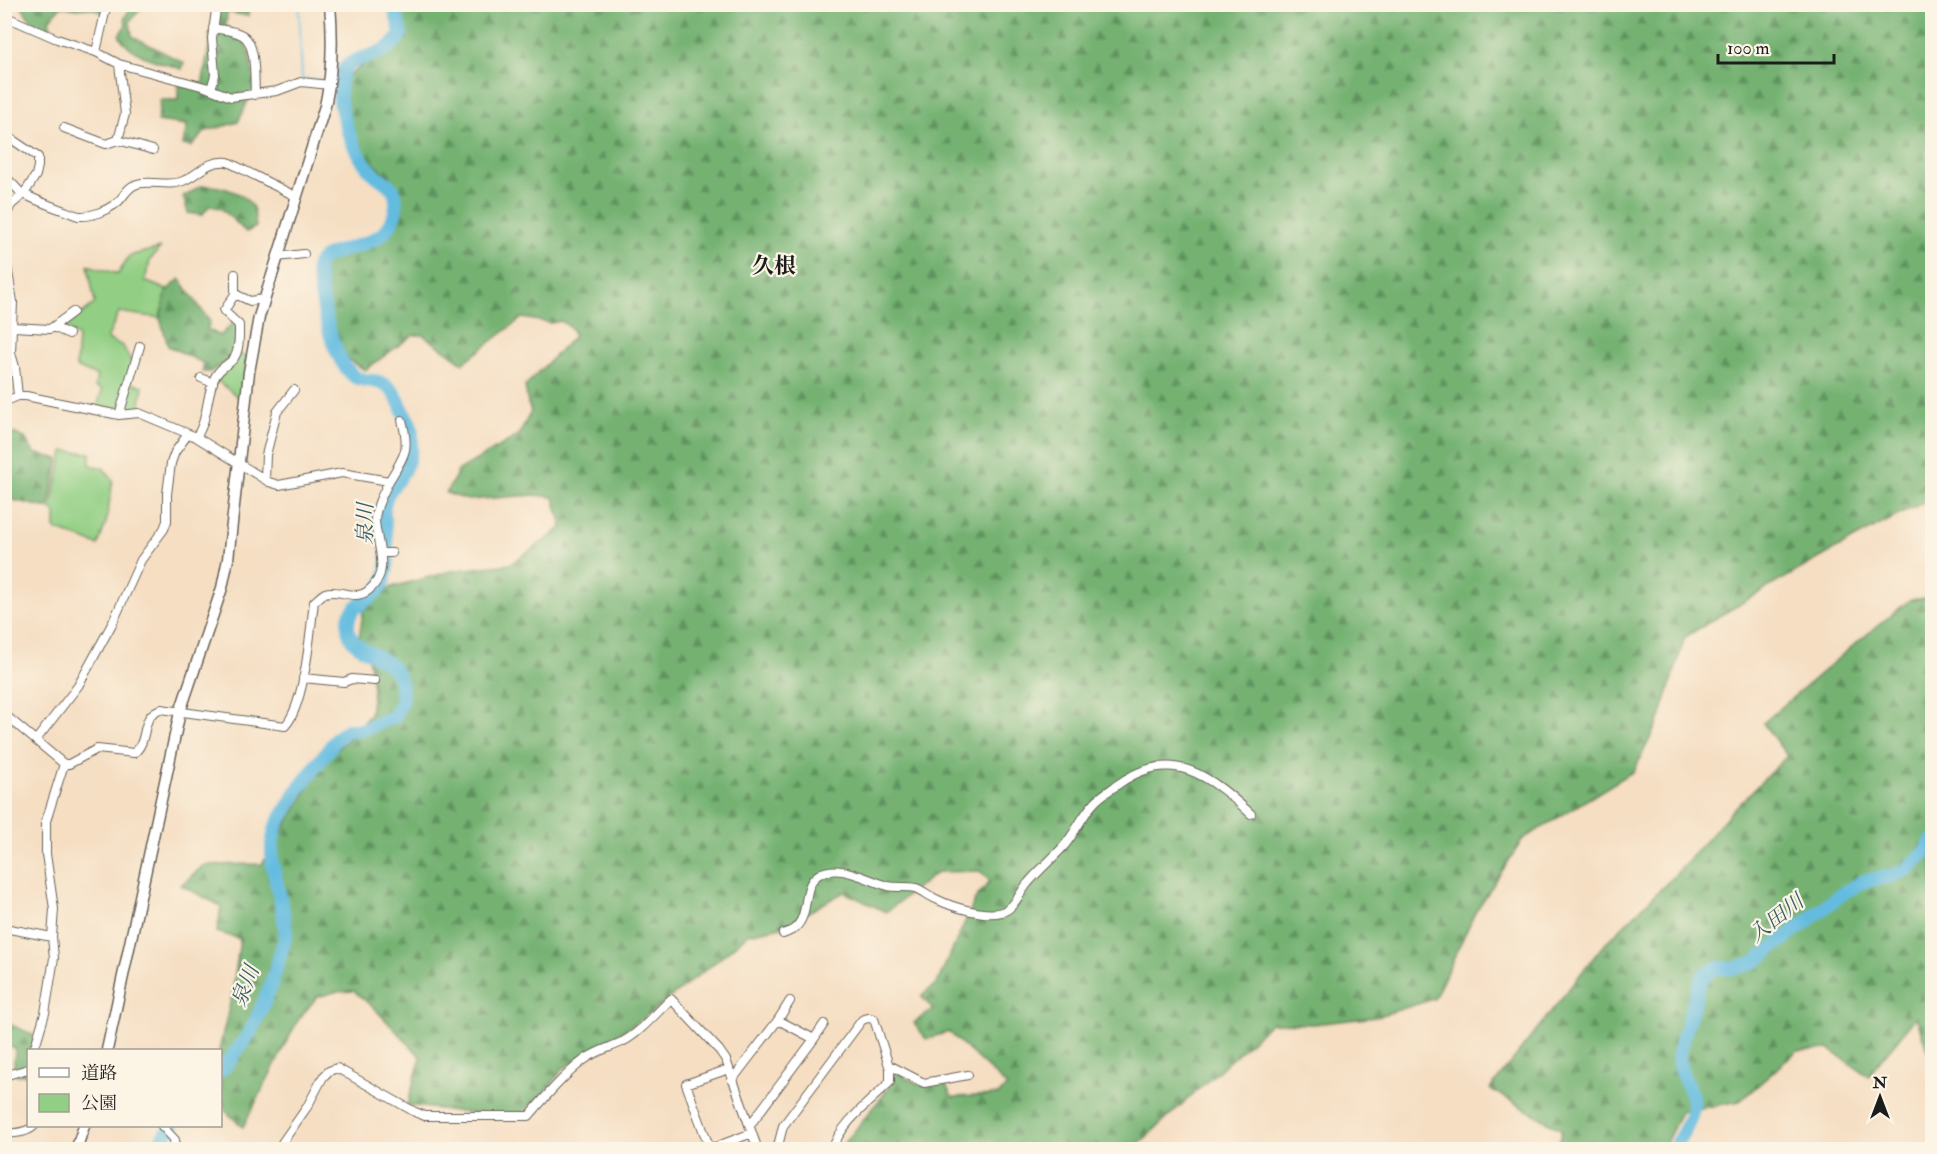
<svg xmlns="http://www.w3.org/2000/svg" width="1937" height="1154" font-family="'IM FELL Double Pica','Noto Serif JP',serif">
<defs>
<pattern id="forest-firs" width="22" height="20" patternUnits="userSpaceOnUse" patternTransform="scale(1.5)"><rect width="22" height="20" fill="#75b272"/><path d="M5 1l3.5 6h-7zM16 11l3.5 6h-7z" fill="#5f905d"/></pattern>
</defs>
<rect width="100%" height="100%" fill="#fcf5e5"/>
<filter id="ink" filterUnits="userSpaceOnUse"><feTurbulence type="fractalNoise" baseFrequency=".0167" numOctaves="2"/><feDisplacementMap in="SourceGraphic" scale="12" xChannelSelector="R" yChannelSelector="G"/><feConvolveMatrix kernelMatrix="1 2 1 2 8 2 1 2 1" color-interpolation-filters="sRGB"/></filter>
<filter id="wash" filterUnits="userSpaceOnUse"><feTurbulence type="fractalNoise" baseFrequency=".008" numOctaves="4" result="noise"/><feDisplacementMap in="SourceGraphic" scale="24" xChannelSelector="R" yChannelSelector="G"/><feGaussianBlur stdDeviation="1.35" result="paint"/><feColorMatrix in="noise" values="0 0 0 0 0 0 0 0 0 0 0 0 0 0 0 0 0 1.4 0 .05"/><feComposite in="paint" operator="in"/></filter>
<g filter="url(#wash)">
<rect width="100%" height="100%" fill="#f5dec2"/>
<path fill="#92cf84" stroke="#577650" stroke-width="1.5" d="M160 248 150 260 145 281 167 290 160 318 119 312 107 339 123 346 133 365 130 383 143 386 139 409 129 411 97 407 102 390 95 387 97 376 76 367 78 337 65 327 95 303 88 265 118 274 129 256Z
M239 354 247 357 241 399 217 381 222 367Z
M64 451 90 453V465L103 468 113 480 106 523 98 545 55 529V512L50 509Z"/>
<path fill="url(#forest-firs)" stroke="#486747" stroke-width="1.5" d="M20 5H103V13L92 8 77 9 61 6 49 20 52 31 32 22Z
M133 5 143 6 130 21 132 36 184 63 182 69C160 62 130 56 119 35L126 25 125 17Z
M216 5H249L248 16 227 12 226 27 243 38 249 53 255 85 238 122 206 131 191 147 183 145 187 125 158 121 160 100H178V86H202Z
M395 5H1932V498C1848 540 1766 588 1685 637L1660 718 1634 771 1523 839 1476 911 1434 999 1376 1017 1314 1024 1271 1023 1133 1149H840L892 1084 895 1072 921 1085 944 1081 952 1097 998 1095 1007 1086 949 1032 926 1039 914 1023 933 1009 921 996 937 983 976 898 990 881 980 871 938 872 886 912 844 892 782 927 748 934 718 960 644 1018 562 1069 551 1085 521 1114 471 1113 407 1105 421 1057 375 1009 354 991 335 992 317 997 298 1020 243 1127 221 1107 220 1050H219L232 995 240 939 217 932 221 906 181 885 204 865 262 864 303 797 319 765 352 736 370 714 373 689 369 662 359 638 364 606 385 589 451 571 510 564 551 536 562 527 554 497 534 495 468 500 446 493 459 470 519 435 531 411 528 404 525 386 574 336 572 329 561 321 551 323 522 318 463 363 423 335H413L365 370 348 359 324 322 318 271 331 255 377 242 397 221 398 190 391 178 355 147 338 108 340 82 403 36Z
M200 186C218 185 243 190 253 208 255 213 255 221 256 227L246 232 221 208 209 206 202 215 188 213 183 196 189 194Z
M180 279 210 322 207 329 220 336 233 323 239 328 231 358 210 372H203V363L168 346 160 318 167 290Z
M13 433 25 438 34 453 59 459 48 508 13 500H5V435Z
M1932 597V1063L1916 1017 1868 1076 1829 1049 1797 1051 1740 1101 1681 1112 1663 1149H1556L1562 1130 1490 1089 1601 948 1676 874 1729 814 1787 756 1763 723 1850 648 1910 600Z
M4 1022 32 1034 36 1050H28V1075H17L14 1066 15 1048 5 1045Z"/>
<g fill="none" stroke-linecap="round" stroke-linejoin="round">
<path stroke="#63bce0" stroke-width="2" d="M299 4 302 79 327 80
M333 80H340"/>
<path stroke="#63bce0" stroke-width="14" d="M220 1071 230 1060 250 1032 258 1016 271 985 286 935 283 911 272 862V843L276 826 297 791 337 738 347 730H362L395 716C401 704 404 695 400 681 390 649 348 657 348 625 348 603 372 602 381 586 395 562 382 531 384 505 386 493 392 488 399 478 405 469 411 456 411 445 412 439 412 432 411 427 410 422 407 419 405 415 399 403 395 388 381 383 374 380 362 381 355 377 344 369 338 355 333 343 326 323 322 302 319 281 319 278 316 272 317 268 321 241 392 258 396 205 397 184 384 184 371 171 352 151 331 99 343 71 351 54 389 59 401 33L393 4
M154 1150 172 1126
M1673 1150C1680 1137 1692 1121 1693 1106 1694 1086 1676 1076 1679 1051L1699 985 1704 975 1716 968H1734L1753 963 1843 893 1864 881 1891 876 1906 870 1927 851 1932 841"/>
</g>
</g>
<g filter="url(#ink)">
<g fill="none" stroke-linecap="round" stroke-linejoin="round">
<defs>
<path id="street" d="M4 16 57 39 96 52 119 64 205 87 231 97 277 91 301 82 330 85
M213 28C222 30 234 30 242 35 257 43 254 80 255 95
M96 52 107 4
M119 64 125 114 118 140 153 150
M4 80 6 87 4 92
M211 89 215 75 212 38 217 4
M64 128 106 144 118 140
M4 134 38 157V166L36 175 24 194 11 205 4 220
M4 175 23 195
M24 194C37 201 49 205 62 210 68 212 74 215 79 216 91 217 105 211 114 205 124 199 125 188 137 184 152 180 169 187 183 181 200 174 206 160 228 162L297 197
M4 248 13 302 11 353 15 367 18 396
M277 257 304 254
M235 294 250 301 263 299
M13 327 50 329 73 312
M53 327 69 334
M201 378 213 383
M4 402 18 396H26L119 415 139 413 196 437 269 482 279 485 342 473 389 481C384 492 375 507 375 520 376 544 392 571 369 590 355 602 340 588 325 593 321 595 317 600 314 602 310 632 305 705 285 726L161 709C139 715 150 741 134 753L97 749 69 764H64L4 714
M119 415 140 346
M196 437C208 421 206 397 214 379 219 367 228 366 234 358 240 350 239 335 239 325L224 311 235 294V274
M265 479 266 455 277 412 294 390
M389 481C405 455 410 450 402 420
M381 553H392
M303 678 344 682 352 679 375 681
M36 740 78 686 113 622 141 560 164 529 167 521V494L171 463 175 452 188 434
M4 928 52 937
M783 934C787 932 792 931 795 928 811 914 801 886 818 875 839 862 869 881 888 886 897 888 907 886 916 888 922 890 929 896 936 899 952 907 984 917 1002 912 1014 909 1020 892 1028 883 1039 870 1052 859 1063 847 1075 834 1082 815 1095 802 1101 795 1112 789 1120 783 1173 746 1211 777 1251 814
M778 1020 790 1001
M814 1039 824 1024
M34 1050 45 1013 54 958 52 937 54 909 46 854V821L64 764
M889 1065 924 1083 968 1075
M729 1069 686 1084 710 1149 752 1133
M4 1076 28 1069
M732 1080 778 1020 814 1039 750 1125
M162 1126 175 1140 172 1150
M4 1134C14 1133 27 1133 34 1126
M277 1150 307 1107 323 1077 329 1071 337 1068 415 1112 425 1116H529C546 1096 563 1076 584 1060 596 1051 609 1048 622 1042 640 1033 656 1013 671 999L719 1050 726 1060 758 1150
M777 1150 783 1126 862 1020 868 1018 874 1019 890 1069V1082C873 1099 837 1126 833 1150"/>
<path id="secondary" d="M107 1050 180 712 222 588 228 559 249 372 259 317 325 106C333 72 333 39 330 4
M76 1150 84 1126"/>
</defs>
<use href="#street" stroke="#686056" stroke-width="10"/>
<use href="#secondary" stroke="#686056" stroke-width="13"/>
<use href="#street" stroke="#fff" stroke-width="8"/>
<use href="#secondary" stroke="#fff" stroke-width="10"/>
</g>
</g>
<g text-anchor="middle" stroke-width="4.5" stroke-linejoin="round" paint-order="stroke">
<g font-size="21" font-style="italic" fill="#385c6a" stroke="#fcf5e5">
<text transform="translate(365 524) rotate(-89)" y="7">泉川</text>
<text transform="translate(1776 918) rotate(-38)" y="7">入田川</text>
<text transform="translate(245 986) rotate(-69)" y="7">泉川</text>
</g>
<g font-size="22" font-weight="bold" fill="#1c1c1c" stroke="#fcf5e5">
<text x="774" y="273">久根</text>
</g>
</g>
<rect width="1937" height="1154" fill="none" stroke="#fcf5e5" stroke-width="24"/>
<rect x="27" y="1049" width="195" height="78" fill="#fcf5e5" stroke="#a29e95" stroke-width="1.5"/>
<rect x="39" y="1068" width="30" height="9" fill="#ffffff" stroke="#a29e95" stroke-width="1.5"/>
<text x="81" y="1079" font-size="18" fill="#1c1c1c">道路</text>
<rect x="39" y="1094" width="30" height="18" fill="#92cf84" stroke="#a29e95" stroke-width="1.5"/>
<text x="81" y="1109" font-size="18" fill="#1c1c1c">公園</text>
<g transform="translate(1880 1097)" stroke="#fcf5e5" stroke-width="4.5" paint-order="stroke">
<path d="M0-4.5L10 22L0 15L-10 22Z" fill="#1c1c1c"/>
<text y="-9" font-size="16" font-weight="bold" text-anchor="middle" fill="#1c1c1c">N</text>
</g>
<path d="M1718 54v9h116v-9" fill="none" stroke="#1c1c1c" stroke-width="3"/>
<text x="1727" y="54" font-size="18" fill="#1c1c1c" stroke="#fcf5e5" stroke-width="4.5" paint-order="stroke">100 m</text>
</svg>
